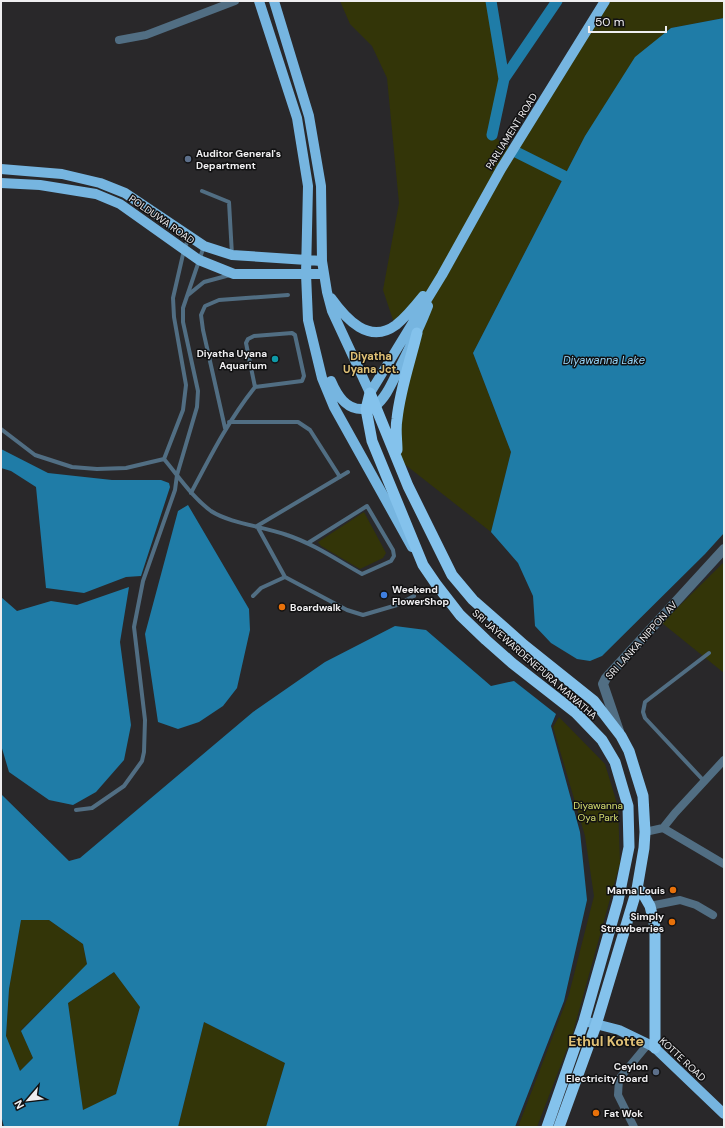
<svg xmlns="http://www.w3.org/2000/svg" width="725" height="1128" font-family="'DM Sans',sans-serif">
<rect width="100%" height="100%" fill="#29282a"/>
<path fill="#333508" d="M340 1H491L504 79 492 135 513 151 605 1H724V18L671 28 585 136 473 353 511 452 491 532 398 459 396 429 417 333 441 276 395 326 383 290 399 203 387 78 372 46 350 24Z
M364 512 386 553 383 558 360 569 321 546 318 542Z
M724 562V673L662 623Z
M559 717 605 764 618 807 620 863 572 1036 537 1127H518L569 994 594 896 585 836 553 727Z
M21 919 49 920 83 944 87 965 21 1030 33 1058 20 1071 6 1037 9 989Z
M114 972 140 1006 116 1094 83 1111 68 1003Z
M204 1022 285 1063 266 1127H178Z"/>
<path fill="#1f7ca7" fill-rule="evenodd" d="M724 18V533L705 554 602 656 590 661 577 659 551 643 535 626 533 596 518 563 491 532 511 452 473 353 585 136 635 57 671 28Z
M1 449 48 473 112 480H161L169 483 170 487 141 576 126 577 84 593 46 588 36 487 11 471 1 468Z
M188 505 249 609 250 630 237 688 223 706 199 722 178 729 158 722 145 634 178 511Z
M129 587 120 642 131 725 124 760 96 792 73 805 49 800 9 772 1 745V597L17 611 51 601 77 605Z
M395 626 426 630 491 686 514 681 556 714 551 726 580 832 587 900 564 1001 515 1127H266L285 1063 204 1022 178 1127H4L1 1115V794L69 861 80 858 253 712 325 662ZM21 920H49L83 944 87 964 21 1031 33 1058 20 1071 6 1036 9 989ZM114 972 140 1007 116 1094 83 1110 68 1003Z"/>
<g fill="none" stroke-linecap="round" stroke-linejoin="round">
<path stroke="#1f7ca7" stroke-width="11" d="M491 1 504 79 492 135
M504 79 557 1
M514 151 564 176"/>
<path stroke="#516e83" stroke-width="4" d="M202 191 229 202 232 255
M188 295 204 282 230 275
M229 422H298L310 430 340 477
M225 428 203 330 201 315 205 306 219 300 288 295
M1 429 35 455 72 467 97 469 126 468 164 459C179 477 192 497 211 511 229 523 265 527 287 535 314 544 337 560 362 574L391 561 394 556 393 550 367 506 308 543
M164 459 183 410 186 385 174 317 173 298 184 250 189 237
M191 493C211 455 228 421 255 387L302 381 304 376 295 335 292 333 254 336 248 339 246 343 255 387
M257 526 285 577 347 610 363 615 397 605 414 596
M257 526 348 472
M253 596 261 588 285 577
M704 781 645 718 643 712 645 702 709 653
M76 810 92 808 124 786 142 761 144 752 145 720 134 627 143 581 175 490 177 475 197 407 198 391 183 322V308L204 246"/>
<path stroke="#516e83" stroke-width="8" d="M119 40 146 35 235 1
M663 828 724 864
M645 832 663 828 675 813 724 760
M650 906 680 900 696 905 713 915
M634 1127 618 1095 619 1079 648 1044"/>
<path stroke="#516e83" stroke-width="10" d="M619 731 603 684 606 678 724 549"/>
<path stroke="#76b5e0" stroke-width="10" d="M259 1 297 118 308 186 306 274 308 320 322 378 334 407 412 547
M274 1 309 116 321 186 322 261 327 292 332 311 370 393
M1 169 62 174 100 183 125 193 204 246 232 255 322 261
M1 183 40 185 96 194 120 204 199 260 234 274H324
M331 298C346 319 369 345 396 325 406 317 415 306 423 296
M331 381C337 395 346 410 363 409 367 408 372 408 375 406 387 397 393 380 400 367 410 347 420 327 428 306
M370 393 442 275 501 169 605 1
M584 1021 619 1030 648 1044 655 1048 724 1114"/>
<path stroke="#84c2ec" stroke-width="11" d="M370 393 408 486 452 575 473 600 524 645 594 701 621 736 629 751 643 796 645 832 644 848 637 889 596 1025 559 1127
M370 393 366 409 372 441 423 565 436 584 460 615 486 640 512 663 576 713 602 740 615 762 628 806 629 847 618 901 584 1021 547 1127
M397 450C397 440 395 429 397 419 400 390 410 362 417 333
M637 889 642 892 650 906 655 927V1048"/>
</g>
<g fill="#5c6f8a" stroke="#111112" stroke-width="1.5">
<circle cx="188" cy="159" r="4"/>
<circle cx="656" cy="1072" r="4"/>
</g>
<circle fill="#0f9aa8" stroke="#111112" stroke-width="1.5" cx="275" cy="359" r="4"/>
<circle fill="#3f7fe0" stroke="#111112" stroke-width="1.5" cx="384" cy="595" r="4"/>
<g fill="#e8710a" stroke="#111112" stroke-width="1.5">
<circle cx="282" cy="607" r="4"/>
<circle cx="673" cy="890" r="4"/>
<circle cx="672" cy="922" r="4"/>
<circle cx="596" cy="1113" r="4"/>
</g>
<g text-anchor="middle" stroke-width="3" stroke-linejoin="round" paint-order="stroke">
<g font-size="10" fill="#efeef0" stroke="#111112">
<text transform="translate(511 131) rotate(-58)" y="4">PARLIAMENT ROAD</text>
<text transform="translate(162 219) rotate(35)" y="4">POLDUWA ROAD</text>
<text transform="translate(641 640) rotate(-48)" y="4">SRI LANKA NIPPON AV</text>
<text transform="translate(535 664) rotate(41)" y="4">SRI JAYEWARDENEPURA MAWATHA</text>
<text transform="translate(683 1059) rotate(43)" y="4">KOTTE ROAD</text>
</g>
<g font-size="10" font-weight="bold" fill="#efeef0" stroke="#111112" text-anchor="start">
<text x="196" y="157">Auditor General's<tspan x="196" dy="12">Department</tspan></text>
<text x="267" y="357" text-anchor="end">Diyatha Uyana<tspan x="267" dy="12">Aquarium</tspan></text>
<text x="392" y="593">Weekend<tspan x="392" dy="12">FlowerShop</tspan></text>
<text x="290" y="611">Boardwalk</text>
<text x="665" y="894" text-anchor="end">Mama Louis</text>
<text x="664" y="920" text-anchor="end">Simply<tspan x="664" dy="12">Strawberries</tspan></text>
<text x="648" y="1070" text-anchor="end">Ceylon<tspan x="648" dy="12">Electricity Board</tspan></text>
<text x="604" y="1117">Fat Wok</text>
</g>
<g font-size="10" fill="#d8e070" stroke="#111112">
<text x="598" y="809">Diyawanna<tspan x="598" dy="12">Oya Park</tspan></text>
</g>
<g font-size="11" font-weight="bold" fill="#dfc076" stroke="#111112">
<text x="371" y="360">Diyatha<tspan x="371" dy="13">Uyana Jct.</tspan></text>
</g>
<g font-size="11" font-style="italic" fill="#97d6fa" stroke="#111112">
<text x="604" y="364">Diyawanna Lake</text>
</g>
<g font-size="14" font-weight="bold" fill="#dfc076" stroke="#111112">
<text x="606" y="1046">Ethul Kotte</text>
</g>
</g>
<rect width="725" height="1128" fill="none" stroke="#efeef0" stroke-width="4"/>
<g transform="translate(28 1100) rotate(242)" stroke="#111112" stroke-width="3" paint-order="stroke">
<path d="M0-3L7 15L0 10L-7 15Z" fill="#efeef0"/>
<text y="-6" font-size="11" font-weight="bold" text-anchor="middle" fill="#efeef0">N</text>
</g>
<path d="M589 26v6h77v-6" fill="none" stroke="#efeef0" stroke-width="2"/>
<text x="595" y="26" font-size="12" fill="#efeef0" stroke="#111112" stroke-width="3" paint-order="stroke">50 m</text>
</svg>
